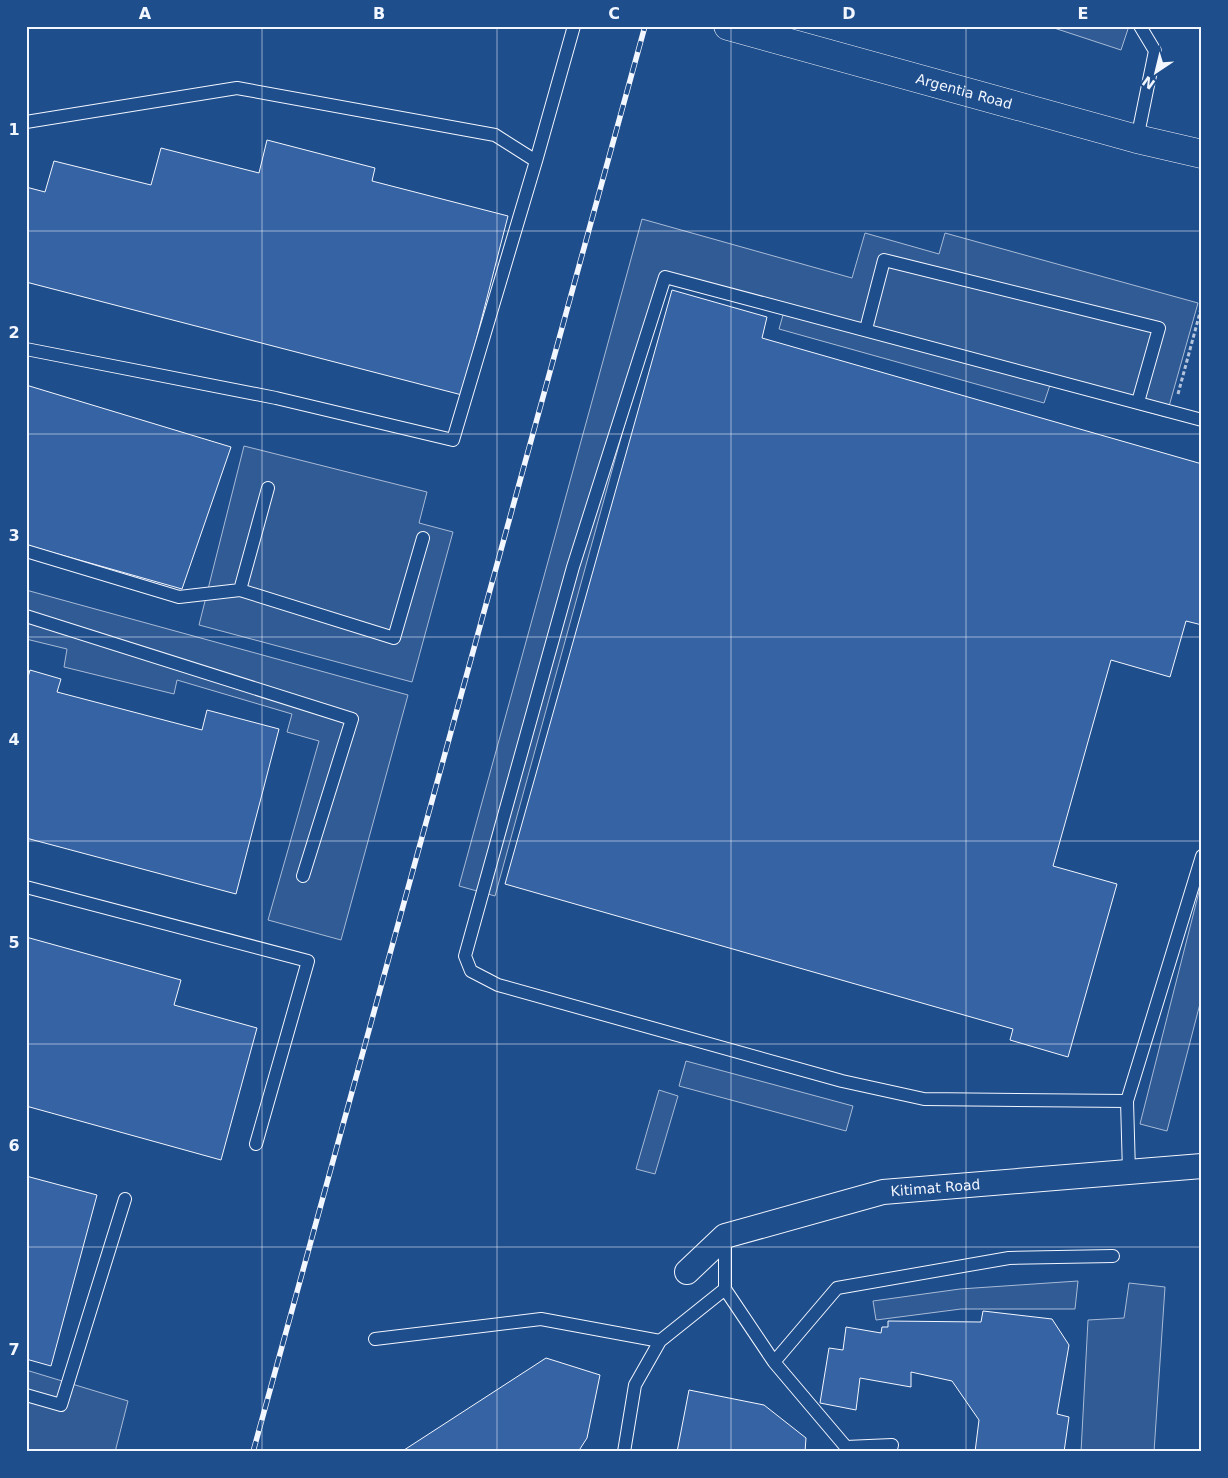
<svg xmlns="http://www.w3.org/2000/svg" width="1228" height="1478" font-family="'DejaVu Sans',sans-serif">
<rect width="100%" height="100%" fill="#1f4e8c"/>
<path fill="#305b95" stroke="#a8bbd7" d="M1048 26H1129L1121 50Z
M642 219 852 278 865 233 939 254 945 233 1198 303 1166 417 1050 385 1044 403 779 329 785 308 666 274 495 896 459 886Z
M244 446 427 492 419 523 453 532 412 682 199 625Z
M26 590 408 695 341 940 268 920 319 741 287 732 292 714 177 680 174 694 64 667 67 649 26 639Z
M1202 880V996L1167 1131 1140 1124Z
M686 1061 853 1106 846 1131 679 1086Z
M659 1090 678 1096 655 1174 636 1169Z
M1078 1281 1075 1309H961L876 1320 873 1301 960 1289Z
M1129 1283 1165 1287 1154 1452H1081L1088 1320 1124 1318Z
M26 1370 128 1401 115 1452H26Z"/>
<path fill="#3563a3" stroke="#f2f6ff" d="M267 140 375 168 372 181 508 216 462 395 26 282V187L45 192 54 161 151 185 161 148 259 173Z
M672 290 767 317 762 338 1202 464V625L1186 621 1170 677 1111 660 1053 866 1117 884 1068 1057 1010 1040 1013 1029 505 884Z
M26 385 231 447 182 589 26 545Z
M30 670 61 679 57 692 202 730 207 710 279 729 236 894 26 838V684Z
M26 937 181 980 174 1005 257 1028 221 1160 26 1106Z
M26 1176 97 1195 51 1366 26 1359Z
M983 1311 1052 1319 1069 1345 1057 1414 1069 1417 1064 1452H975L979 1420 952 1381 911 1372V1387L860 1378 856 1410 820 1403 829 1348 843 1350 846 1327 881 1333 882 1327H888V1321L981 1322Z
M546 1358 600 1375 587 1438 578 1452H401Z
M689 1390 764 1405 806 1438 805 1452H677Z"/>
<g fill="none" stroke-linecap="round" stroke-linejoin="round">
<defs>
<path id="service" d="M26 122 237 88 495 135 536 161 574 26
M1137 139 1155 51 1140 26
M866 329 884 260 1159 328 1138 402
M26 349 276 398 453 440 536 161
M1202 420 665 277 573 567 465 956 471 971 498 985 842 1081 924 1099 1127 1101 1202 856
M26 551 179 597 240 590 394 638 423 538
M240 590 268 488
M26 616 352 719 303 876
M26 887 308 961 256 1144
M1127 1101 1129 1172
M725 1237V1289L774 1362
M375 1339 541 1319 660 1341
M26 1395 61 1405 125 1199
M624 1452 635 1385 660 1341 725 1289
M890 1452 892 1445 846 1447 774 1362 837 1288 1009 1258 1113 1256"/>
<g id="minor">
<path id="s1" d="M687 1272 725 1236 883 1192 1202 1166"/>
</g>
<g id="tertiary">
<path id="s2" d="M728 26 1137 139 1202 154"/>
</g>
</defs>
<use href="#service" stroke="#f2f6ff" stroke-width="14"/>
<use href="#minor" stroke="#f2f6ff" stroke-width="26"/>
<use href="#tertiary" stroke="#f2f6ff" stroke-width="29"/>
<path stroke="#b3c4dc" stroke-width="3" stroke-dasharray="4 2.5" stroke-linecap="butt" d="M1178 394 1202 305"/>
<use href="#service" stroke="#1f4e8c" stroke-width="12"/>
<use href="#minor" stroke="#1f4e8c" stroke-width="24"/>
<use href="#tertiary" stroke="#1f4e8c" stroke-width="28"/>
<defs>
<path id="rail" d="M253 1452 645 26"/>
</defs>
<use href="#rail" stroke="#f2f6ff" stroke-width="5.5"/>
<use href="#rail" stroke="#1f4e8c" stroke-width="4" stroke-dasharray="11" stroke-linecap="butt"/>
</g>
<path fill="none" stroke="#f2f6ff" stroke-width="1" stroke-opacity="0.55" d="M262 26V1452M497 26V1452M731 26V1452M966 26V1452M26 231H1202M26 434H1202M26 637H1202M26 841H1202M26 1044H1202M26 1247H1202"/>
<g text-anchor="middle" stroke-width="4" stroke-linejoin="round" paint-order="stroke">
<g font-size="14" fill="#f2f6ff" stroke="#1f4e8c">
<text dy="5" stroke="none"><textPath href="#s2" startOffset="245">Argentia Road</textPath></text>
<text dy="5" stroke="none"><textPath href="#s1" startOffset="269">Kitimat Road</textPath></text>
</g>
</g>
<rect width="1228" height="1478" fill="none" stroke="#1f4e8c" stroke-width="55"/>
<g transform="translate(1156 72) rotate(215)" stroke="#1f4e8c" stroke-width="4" paint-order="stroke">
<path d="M0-4L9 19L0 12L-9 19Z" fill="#f2f6ff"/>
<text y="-8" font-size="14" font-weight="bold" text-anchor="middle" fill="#f2f6ff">N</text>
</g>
<rect x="28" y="28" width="1172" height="1422" fill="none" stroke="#f2f6ff" stroke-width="2"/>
<g font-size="16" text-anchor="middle" font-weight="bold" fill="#f2f6ff">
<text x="145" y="19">A</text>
<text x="379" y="19">B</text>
<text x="614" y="19">C</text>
<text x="849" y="19">D</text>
<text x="1083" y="19">E</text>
<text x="14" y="135">1</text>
<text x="14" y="338">2</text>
<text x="14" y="541">3</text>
<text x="14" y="745">4</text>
<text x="14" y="948">5</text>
<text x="14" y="1151">6</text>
<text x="14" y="1355">7</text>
</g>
</svg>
